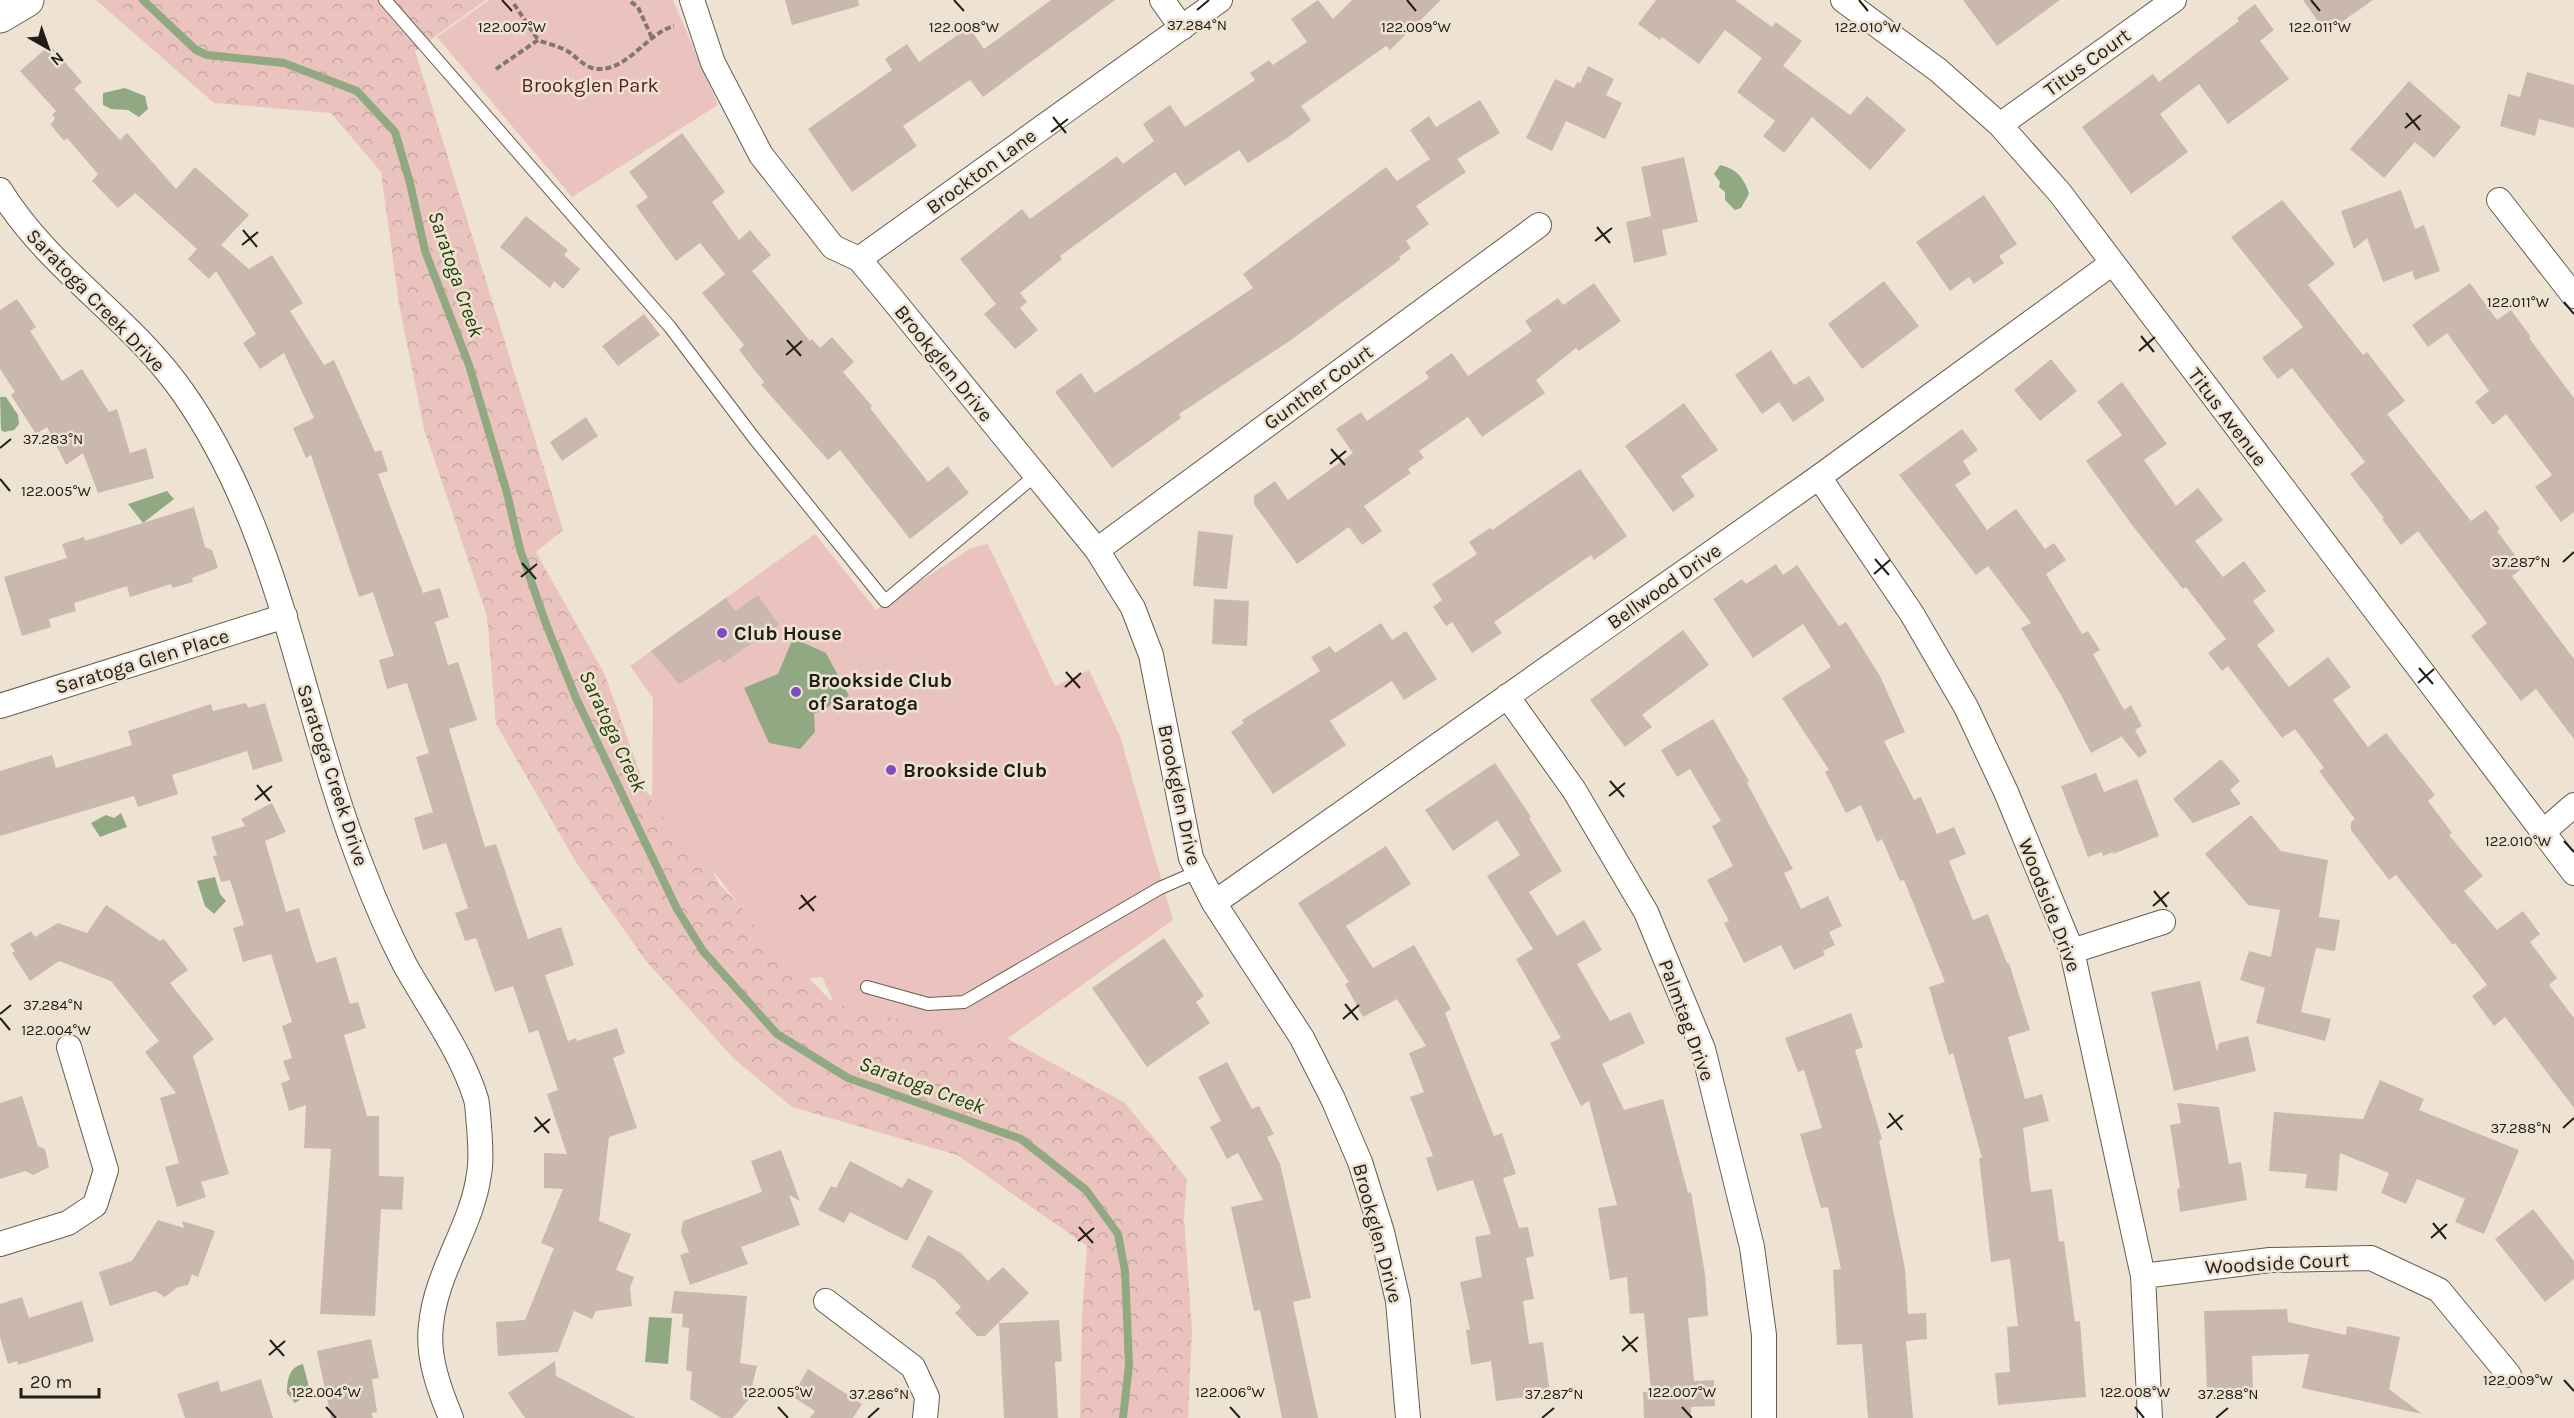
<svg xmlns="http://www.w3.org/2000/svg" width="2574" height="1418" font-family="Karla,sans-serif">
<defs>
<pattern id="forest-crowns" width="20" height="18" patternUnits="userSpaceOnUse" patternTransform="scale(1.5)"><rect width="20" height="18" fill="#eac3bf"/><path d="M2 6a3 3 0 1 1 6 0M12 15a3 3 0 1 1 6 0" fill="none" stroke="#c8a7a3"/></pattern>
</defs>
<rect width="100%" height="100%" fill="#eee3d3"/>
<path fill="url(#forest-crowns)" d="M96 0H486L415 51 563 530 536 552 605 675 647 793 684 820 720 885 830 1000 994 1031 1125 1103 1187 1179 1184 1218 1192 1330 1188 1418H1080L1082 1314 1087 1246 957 1155 792 1107 734 1059 646 961 576 862 496 724 487 616 424 429 399 304 381 172 331 113 214 103Z"/>
<path fill="#eac3bf" d="M489 0H673L718 105 572 197 437 37Z
M815 534 876 610 971 548 988 544 1055 686 1089 670 1120 736 1173 920 1000 1044 835 1004 822 977 795 980 719 878 652 805 653 698 630 666Z"/>
<path fill="#91a982" d="M125 88 145 96 148 109 139 117 128 110 111 109 103 105V93Z
M1720 165C1736 168 1745 179 1749 194L1741 208 1735 210 1725 200V192L1719 187 1720 182 1714 174Z
M0 397H6L18 415 19 424 14 430 4 432 1 430Z
M167 491 174 499 143 523 128 504Z
M793 638 826 653 849 696 814 714 815 732 800 749 769 743 744 688 778 674Z
M121 813 127 827 100 837 91 823 106 815 114 818Z
M215 877 220 894 226 901 214 914 205 906 197 881Z
M649 1317 672 1318 668 1364 645 1362Z
M303 1364 310 1391 309 1394 295 1403 287 1393C287 1380 289 1367 303 1364Z"/>
<g fill="none" stroke-linecap="round" stroke-linejoin="round">
<path stroke="#91a982" stroke-width="8" d="M143 0 196 50 207 55 284 63 357 91 395 132 410 183 425 251 469 365 507 493 520 549 546 624 576 698 677 909 703 951 777 1034 848 1078 1021 1139 1086 1190 1118 1234 1125 1271 1129 1365 1123 1418"/>
</g>
<path fill="#cab8ae" d="M785 0H858L859 6 792 25Z
M1051 0H1115L983 97 970 80 903 126 917 146 852 192 808 129 892 70 885 59 907 44 919 62 969 27 984 49Z
M1318 0 1333 19 1352 0H1441L1390 50 1386 46 1301 106 1311 120 1290 136 1248 163 1239 150 1185 186 1175 172 1060 256 1062 259 1020 293 1027 302 1020 308 1038 330 1015 349 984 314 996 304 960 259 1022 209 1030 219 1117 156 1123 164 1154 141 1143 124 1170 105 1185 127 1255 80 1250 73 1269 60 1273 65 1307 42 1291 19Z
M1656 0H1735L1772 27 1776 22 1802 41 1783 66 1850 115 1867 96 1906 130 1870 170 1812 117 1784 153 1763 136 1775 121 1737 92 1762 58 1725 30 1699 64 1662 37 1660 40 1638 24Z
M1963 0H2060L1997 46Z
M2303 0H2373L2326 33Z
M2255 4 2274 30 2260 41 2289 79 2228 124 2199 84 2160 114 2188 152 2131 194 2082 127 2153 74 2159 82 2239 21 2237 18Z
M50 45 82 82 74 89 120 140 127 133 176 189 195 167 249 215 221 245 249 269 272 255 303 303 290 311 324 365 334 360 375 452 381 450 388 471 378 474 423 593 440 588 449 617 435 622 448 665 458 662 477 720 449 729 485 847 496 844 528 939 561 927 574 965 545 975 568 1041 576 1038 577 1041 617 1028 625 1053 613 1058 637 1128 609 1137 599 1221 631 1234 616 1270 634 1277 630 1288 632 1306 596 1311 592 1319 574 1311 558 1352 498 1356 496 1322 525 1320 554 1248 541 1243 563 1189 544 1188V1153L567 1154 547 1094 558 1090 538 1030 529 1033 513 986 495 992 476 938 465 941 455 913 468 908 446 843 423 850 414 818 433 812 416 757 429 753 407 683 387 689 379 660 394 656 373 592 359 597 311 455 306 458 293 428 314 418 284 353 260 369 243 343 256 334 216 271 209 279 188 259 197 249 135 193 118 208 92 181 98 174 67 138 64 141 51 125 55 118 52 115 56 111 20 71Z
M1588 66 1614 79 1606 95 1622 103 1605 139 1566 121 1552 151 1526 138 1555 79 1574 88 1577 82 1580 83Z
M2527 72 2574 85V128L2539 119 2535 136 2500 126 2508 94 2520 97Z
M2409 81 2461 127 2434 158 2415 142 2384 178 2350 149Z
M1480 100 1500 133 1457 159 1466 172 1416 206 1429 224 1406 241 1411 248 1399 257 1401 259 1291 340 1179 414 1181 418 1112 468 1055 392 1081 373 1095 393 1253 288 1243 274 1386 167 1397 181 1430 159 1410 130 1429 116 1436 127Z
M682 133 725 192 712 202 739 240 750 230 771 255 752 271 810 341 812 339 820 348 832 337 854 362 843 372 872 406 870 408 928 482 948 466 969 493 910 539 840 450 828 460 761 385 764 382 739 350 744 345 702 293 725 274 700 243 676 261 636 206 648 197 629 172Z
M1684 157 1698 222 1662 230 1667 255 1634 263 1626 222 1651 216 1641 167Z
M2401 190 2415 229 2424 225 2440 271 2415 280 2412 271 2383 282 2367 238 2354 249 2341 211Z
M1984 195 2017 244 1999 256 2004 263 1974 284 1969 277 1950 291 1916 242Z
M2282 200 2335 264 2308 285 2363 355 2367 352 2405 401 2387 414 2471 521 2486 510 2500 529 2497 531 2524 567 2512 576 2574 659V739L2536 689 2521 701 2471 636 2487 623 2418 531 2401 545 2382 519 2384 518 2350 474 2365 462 2292 368 2278 379 2262 358 2303 327 2231 237Z
M526 216 568 250 564 255 580 269 563 289 554 281 550 288 500 247Z
M1884 281 1919 326 1862 369 1828 324Z
M1594 283 1621 321 1579 351 1576 348 1536 380 1545 393 1482 437 1468 417 1419 451 1424 458 1408 469 1411 473 1364 506 1382 531 1362 545 1349 527 1297 564 1254 504V496L1275 481 1288 500 1353 453 1336 429 1361 412 1367 421 1429 378 1425 372 1452 353 1468 376 1532 331 1525 321 1558 298 1563 305Z
M2470 283 2497 320 2511 310 2531 337 2529 338 2574 398V512L2561 522 2535 487 2552 475 2506 414 2493 425 2475 402 2489 391 2447 333 2428 347 2412 325Z
M17 299 36 327 30 331 62 381 82 369 109 412 117 409 130 453 146 448 154 478 98 493 83 453 66 465 47 427 36 434 11 395 15 392 0 369V310Z
M644 314 660 335 618 366 602 346Z
M1771 350 1794 385 1809 376 1825 400 1793 422 1779 402 1762 414 1735 375Z
M2051 359 2077 391 2040 421 2014 390Z
M2122 382 2167 444 2144 460 2176 506 2198 488 2223 520 2195 541 2223 577 2244 561 2266 591 2253 601 2275 631 2257 645 2289 687 2328 657 2351 687 2333 700 2368 747 2386 733 2435 795 2428 801 2452 833 2449 835 2483 876 2464 891 2497 930 2523 911 2540 934 2530 942 2557 978 2549 985 2574 1018V1108L2505 1017 2494 1026 2472 996 2487 985 2455 943 2453 945 2396 875 2389 880 2351 830V822L2355 819 2319 771 2324 768 2295 729 2282 738 2228 666 2222 671 2208 653 2226 639 2186 587 2183 589 2132 525 2086 461 2122 435 2097 402Z
M1684 403 1718 450 1681 476 1695 496 1673 512 1625 446Z
M586 417 598 436 562 461 550 442Z
M1962 429 1978 450 1963 461 1971 474 1955 485 1987 530 2016 509 2045 549 2054 543 2066 560 2046 574 2082 634 2088 631 2100 650 2093 654 2124 710 2131 705 2142 726 2135 730 2147 752 2139 758 2120 735 2121 737 2091 753 2061 695 2021 628 2031 623 1988 566 1976 575 1899 475Z
M1580 469 1627 536 1594 560 1591 555 1494 622 1502 633 1472 653 1452 622 1446 626 1433 607 1442 600 1432 584 1477 554 1469 542 1490 528 1492 530Z
M194 507 205 547 212 550 218 568 192 578 193 582 172 588 171 584 130 597 127 586 74 603 76 611 49 619 51 627 22 636 4 577 67 558 62 544 84 537 85 541Z
M1198 531 1233 535 1227 589 1193 586Z
M1776 564 1783 575 1797 565 1839 626 1846 622 1880 676 1905 732 1884 741 1914 800 1921 797 1937 834 1954 827 1966 854 1949 861 1973 920 1988 914 2007 963H2009L2030 1030 2008 1037 2025 1099 2042 1094 2049 1121 2023 1128 2031 1192 2052 1189 2059 1242 2064 1241 2075 1322 2080 1321 2086 1397 1998 1405 1995 1373 2010 1372 2007 1327 2018 1326 2010 1259 1991 1262 1979 1158H1982L1953 1053 1949 1055 1929 987 1945 982 1904 880 1900 881 1882 839 1877 842 1861 805 1846 813 1825 772 1829 770 1782 698 1831 667 1803 624 1753 658 1713 599 1742 579 1746 584Z
M758 595 779 625 723 663 720 659 679 684 651 651 726 598 735 611Z
M1214 599 1249 601 1247 646 1212 644Z
M1381 623 1392 640 1406 631 1437 679 1404 700 1392 681 1330 721 1346 745 1273 794 1231 732 1244 723 1242 720 1320 671 1311 657 1330 646 1335 653Z
M1683 630 1709 665 1642 715 1652 727 1625 747 1590 700Z
M246 703 248 708 265 703 283 761 253 770 247 751 172 775 178 794 138 807 134 796 0 836V771L52 755 56 768 132 745 128 731 211 704 213 711Z
M1713 719 1749 781 1747 783 1793 869 1784 873 1801 909 1828 896 1842 926 1829 932 1835 945 1823 951 1825 955 1794 970 1781 945 1744 963 1724 923 1729 921 1707 880 1733 866 1712 826 1721 821 1690 769 1677 777 1661 750Z
M2221 759 2240 781 2230 790 2241 804 2193 823 2173 799Z
M1495 763 1531 817 1529 818 1562 871 1529 892 1557 936 1584 920 1602 950 1577 964 1610 1021 1630 1012 1645 1043 1602 1064 1624 1110 1663 1099 1688 1193 1691 1192 1705 1274 1708 1316 1688 1318 1694 1381 1714 1380 1715 1406 1691 1407V1418H1644L1643 1392H1651L1644 1313 1630 1314 1627 1277 1610 1280 1598 1208 1617 1205 1589 1101 1581 1106 1550 1043 1561 1038 1516 959 1533 949 1487 876 1520 855 1497 820 1453 851 1425 810Z
M2096 773 2104 792 2137 779 2159 836 2113 854V852L2103 856 2102 852 2088 857 2061 786Z
M272 803 286 832 265 841 286 912 299 908 316 963 336 957 350 1004 358 1002 366 1028 344 1035 367 1116H379V1176L404 1177 402 1210 381 1209 375 1316 320 1314 331 1149 304 1148 306 1105 289 1111 281 1083 290 1080 283 1061 292 1058 282 1026 292 1022 271 954 243 962 233 928 244 925 230 880 221 882 213 856 217 855 211 837 245 826 241 819Z
M2251 815 2281 851 2328 860 2319 917 2340 920 2335 951 2316 948 2301 1012 2331 1019 2325 1041 2256 1023 2265 988 2240 980 2249 951 2271 957 2280 910 2248 905 2205 854Z
M1386 846 1411 884 1346 926 1373 968 1414 945 1451 1009 1445 1013 1494 1136 1502 1133 1516 1174 1503 1178 1519 1228 1528 1227 1534 1256 1526 1258 1534 1299 1523 1301 1529 1344 1543 1342 1550 1394 1496 1401 1491 1361 1471 1365 1466 1330H1470L1460 1282 1482 1277 1475 1237 1491 1234 1473 1180 1437 1191 1426 1158 1433 1156 1410 1097 1424 1092 1409 1053 1426 1046 1397 999 1363 1017 1345 984 1349 982 1298 903Z
M106 905 160 941 164 939 188 970 170 983 214 1039 193 1056 229 1174 201 1182 206 1197 177 1207 165 1167 179 1163 160 1098 176 1093 145 1052 159 1041 111 981 59 961 30 981 12 953 15 951 10 944 31 931 35 937 58 923 87 933Z
M1164 938 1204 996 1196 1002 1210 1023 1147 1067 1092 988Z
M2200 981 2217 1052 2219 1043 2248 1036 2256 1071 2174 1091 2151 992Z
M1851 1013 1863 1047 1855 1050 1882 1139 1879 1140 1905 1269 1908 1314 1926 1313 1927 1339 1906 1341 1913 1418H1868L1862 1344 1837 1345 1833 1270 1841 1269 1828 1207 1821 1208 1800 1134 1822 1128 1804 1070 1798 1072 1785 1038Z
M1227 1062 1252 1109 1259 1106 1274 1134 1267 1137 1280 1164 1311 1298 1293 1302 1318 1418H1282L1260 1310 1254 1311 1231 1207 1263 1200 1238 1153 1227 1159 1210 1127 1221 1121 1198 1077Z
M2380 1080 2424 1099 2419 1110 2519 1150 2484 1234 2455 1222 2465 1199 2417 1179 2406 1204 2381 1193 2389 1173 2340 1153 2337 1191 2305 1188 2307 1174 2269 1171 2274 1112 2363 1119Z
M22 1096 38 1146 45 1149 49 1167 33 1175 25 1171 0 1179V1103Z
M2177 1103 2219 1107 2229 1164 2241 1162 2247 1200 2180 1212 2177 1189 2180 1188 2170 1125 2181 1123Z
M781 1150 800 1201 789 1195 800 1225 741 1247 748 1264 690 1285 680 1255 689 1252 681 1232 683 1221 762 1192 751 1161Z
M850 1161 902 1188 908 1178 933 1191 907 1241 850 1212 844 1223 818 1210 831 1186 836 1188Z
M2533 1209 2574 1261V1279L2545 1302 2495 1239Z
M158 1220 184 1228 182 1221 215 1231 198 1277 192 1274 188 1285 178 1287 165 1297 155 1291 110 1306 99 1272 132 1261Z
M928 1235 961 1253 988 1281 1003 1267 1029 1293 985 1336H977L955 1313 961 1307 935 1280 911 1267Z
M674 1291 747 1296 740 1363 757 1366 749 1399 733 1418H721L690 1399 692 1372 686 1370 689 1328 682 1327 683 1314 671 1313Z
M22 1297 29 1318 82 1301 94 1341 18 1365 17 1361 8 1364 0 1337V1304Z
M2287 1309 2288 1322 2346 1335 2347 1326 2400 1337 2389 1389 2422 1414 2302 1388 2309 1354 2252 1356 2253 1390 2207 1391 2204 1311Z
M1059 1320 1062 1361 1055 1362 1058 1418H1004L999 1323Z
M371 1339 379 1378 372 1379 377 1412 371 1413 373 1418H331L317 1351Z
M555 1361 556 1376 636 1418H525L508 1393Z
M808 1369 862 1404 853 1418H810L815 1411 792 1396Z
M261 1379 273 1418H185L177 1394 218 1381 221 1392Z"/>
<g fill="none" stroke-linecap="round" stroke-linejoin="round">
<defs>
<path id="lane" d="M385 0 670 327 754 438 885 601 1036 475
M867 987 928 1004 964 1002 1160 888 1197 872"/>
<path id="street" d="M692 0 713 63 761 155 833 247 859 259 889 295 1097 550 1133 608 1151 655 1191 858 1214 903 1302 1038 1333 1099 1360 1162 1382 1232 1398 1301 1408 1418
M1162 0 1182 28
M1843 0 1938 70 2000 125 2060 193 2574 873
M2000 125 2174 0
M0 190C51 272 130 316 184 394 283 536 301 713 363 870 375 902 389 934 405 965 429 1008 461 1051 476 1099 478 1107 478 1117 479 1126 480 1142 482 1159 479 1174 472 1227 436 1271 431 1325 427 1356 439 1389 451 1418
M2499 200 2574 296
M859 259 1220 0
M1819 477 1912 614 1966 707 2006 792 2072 951 2143 1276 2150 1418
M1097 550 1539 225
M1507 696 1574 790 1646 912 1703 1049 1752 1247 1764 1335V1418
M0 706 285 616
M2543 832 2574 805
M1214 903 1819 477 2111 264
M2072 951 2163 922
M0 1244 68 1223 95 1205 106 1170 69 1047
M2143 1276 2270 1260 2371 1258 2439 1290 2509 1375
M826 1301 913 1367 927 1397 925 1418"/>
<path id="secondary" d="M0 16 27 0"/>
</defs>
<use href="#lane" stroke="#665d4f" stroke-width="14"/>
<use href="#street" stroke="#665d4f" stroke-width="26"/>
<use href="#secondary" stroke="#665d4f" stroke-width="35"/>
<path stroke="#80786e" stroke-width="4" stroke-dasharray="6 3" stroke-linecap="butt" d="M631 2 638 7 652 38
M514 4 538 40
M496 69 538 40C548 44 559 46 569 52 576 57 583 65 592 68 625 76 646 33 674 26"/>
<use href="#lane" stroke="#fff" stroke-width="12"/>
<use href="#street" stroke="#fff" stroke-width="24"/>
<use href="#secondary" stroke="#fff" stroke-width="33"/>
</g>
<path fill="none" stroke="#211d17" stroke-width="2" d="M502 0 512 11M954 0 964 11M1407 0 1416 11M1859 0 1868 11M2311 0 2320 11M1197 10 1209 0M2406 113 2420 130M1053 117 1066 133M2405 128 2421 115M1051 132 1068 119M1597 227 1610 243M243 230 257 247M1595 241 1612 228M242 245 258 232M2564 302 2574 314M2141 336 2154 352M787 340 801 356M2139 351 2155 337M786 355 802 341M0 448 11 439M1331 449 1345 465M1330 464 1346 451M0 479 10 491M1875 559 1889 575M2563 562 2574 552M522 563 536 579M1874 574 1890 560M521 577 537 564M2419 668 2433 684M1066 672 1080 688M2418 683 2434 669M1065 687 1081 673M1610 781 1624 797M257 785 270 801M1609 796 1625 783M255 800 272 786M2564 841 2574 852M2154 891 2167 907M801 895 814 911M2153 906 2169 892M799 909 816 896M1345 1004 1358 1020M0 1014 11 1005M0 1018 10 1030M1343 1019 1359 1005M1889 1113 1902 1130M535 1117 549 1133M1887 1128 1903 1115M2563 1128 2574 1118M534 1132 550 1119M2433 1223 2446 1239M1079 1227 1093 1243M2431 1238 2447 1224M1078 1241 1094 1228M1623 1336 1637 1352M270 1340 284 1356M1622 1351 1638 1337M269 1355 285 1341M2564 1380 2574 1391M326 1407 336 1418M778 1407 788 1418M1230 1407 1240 1418M1682 1407 1692 1418M2135 1407 2144 1418M868 1418 879 1408M1542 1418 1554 1408M2216 1418 2228 1408"/>
<g fill="#814bc2" stroke="#eee3d3" stroke-width="2">
<circle cx="722" cy="633" r="6"/>
<circle cx="796" cy="692" r="6"/>
<circle cx="891" cy="770" r="6"/>
</g>
<g text-anchor="middle" stroke-width="5" stroke-linejoin="round" paint-order="stroke">
<g font-size="20" fill="#211d17" stroke="#eee3d3">
<text transform="translate(2087 62) rotate(-36)" y="7">Titus Court</text>
<text transform="translate(981 171) rotate(-36)" y="7">Brockton Lane</text>
<text transform="translate(96 300) rotate(46)" y="7">Saratoga Creek Drive</text>
<text transform="translate(944 363) rotate(51)" y="7">Brookglen Drive</text>
<text transform="translate(1318 387) rotate(-36)" y="7">Gunther Court</text>
<text transform="translate(2228 417) rotate(53)" y="7">Titus Avenue</text>
<text transform="translate(1664 586) rotate(-35)" y="7">Bellwood Drive</text>
<text transform="translate(142 661) rotate(-17)" y="7">Saratoga Glen Place</text>
<text transform="translate(333 775) rotate(72)" y="7">Saratoga Creek Drive</text>
<text transform="translate(1180 795) rotate(78)" y="7">Brookglen Drive</text>
<text transform="translate(2050 905) rotate(69)" y="7">Woodside Drive</text>
<text transform="translate(1687 1020) rotate(70)" y="7">Palmtag Drive</text>
<text transform="translate(1378 1233) rotate(75)" y="7">Brookglen Drive</text>
<text transform="translate(2277 1263) rotate(-3)" y="7">Woodside Court</text>
</g>
<g font-size="20" fill="#5e201f" stroke="#eee3d3">
<text x="590" y="92">Brookglen Park</text>
</g>
<g font-size="20" font-weight="bold" fill="#211d17" stroke="#eee3d3" text-anchor="start">
<text x="734" y="640">Club House</text>
<text x="808" y="687">Brookside Club<tspan x="808" dy="23">of Saratoga</tspan></text>
<text x="903" y="777">Brookside Club</text>
</g>
<g font-size="21" font-style="italic" fill="#1f3d00" stroke="#eee3d3">
<text transform="translate(456 274) rotate(71)" y="7">Saratoga Creek</text>
<text transform="translate(613 731) rotate(65)" y="7">Saratoga Creek</text>
<text transform="translate(922 1085) rotate(20)" y="7">Saratoga Creek</text>
</g>
</g>
<g font-size="15" text-anchor="middle" fill="#211d17" stroke="#eee3d3" stroke-width="5" stroke-linejoin="round" paint-order="stroke">
<text x="1197" y="30">37.284°N</text>
<text x="1868" y="32">122.010°W</text>
<text x="2320" y="32">122.011°W</text>
<text x="512" y="32">122.007°W</text>
<text x="964" y="32">122.008°W</text>
<text x="1416" y="32">122.009°W</text>
<text x="2518" y="307">122.011°W</text>
<text x="53" y="444">37.283°N</text>
<text x="56" y="496">122.005°W</text>
<text x="2521" y="567">37.287°N</text>
<text x="2518" y="846">122.010°W</text>
<text x="53" y="1010">37.284°N</text>
<text x="56" y="1035">122.004°W</text>
<text x="2521" y="1133">37.288°N</text>
<text x="2518" y="1385">122.009°W</text>
<text x="326" y="1397">122.004°W</text>
<text x="778" y="1397">122.005°W</text>
<text x="1230" y="1397">122.006°W</text>
<text x="1682" y="1397">122.007°W</text>
<text x="2135" y="1397">122.008°W</text>
<text x="879" y="1399">37.286°N</text>
<text x="1554" y="1399">37.287°N</text>
<text x="2228" y="1399">37.288°N</text>
</g>
<g transform="translate(48 48) rotate(140)" stroke="#eee3d3" stroke-width="4.5" paint-order="stroke">
<path d="M0-4.5L10 22L0 15L-10 22Z" fill="#211d17"/>
<text y="-9" font-size="16" font-weight="bold" text-anchor="middle" fill="#211d17">N</text>
</g>
<path d="M21 1388v9h78v-9" fill="none" stroke="#211d17" stroke-width="3"/>
<text x="30" y="1388" font-size="18" fill="#211d17" stroke="#eee3d3" stroke-width="4.5" paint-order="stroke">20 m</text>
</svg>
